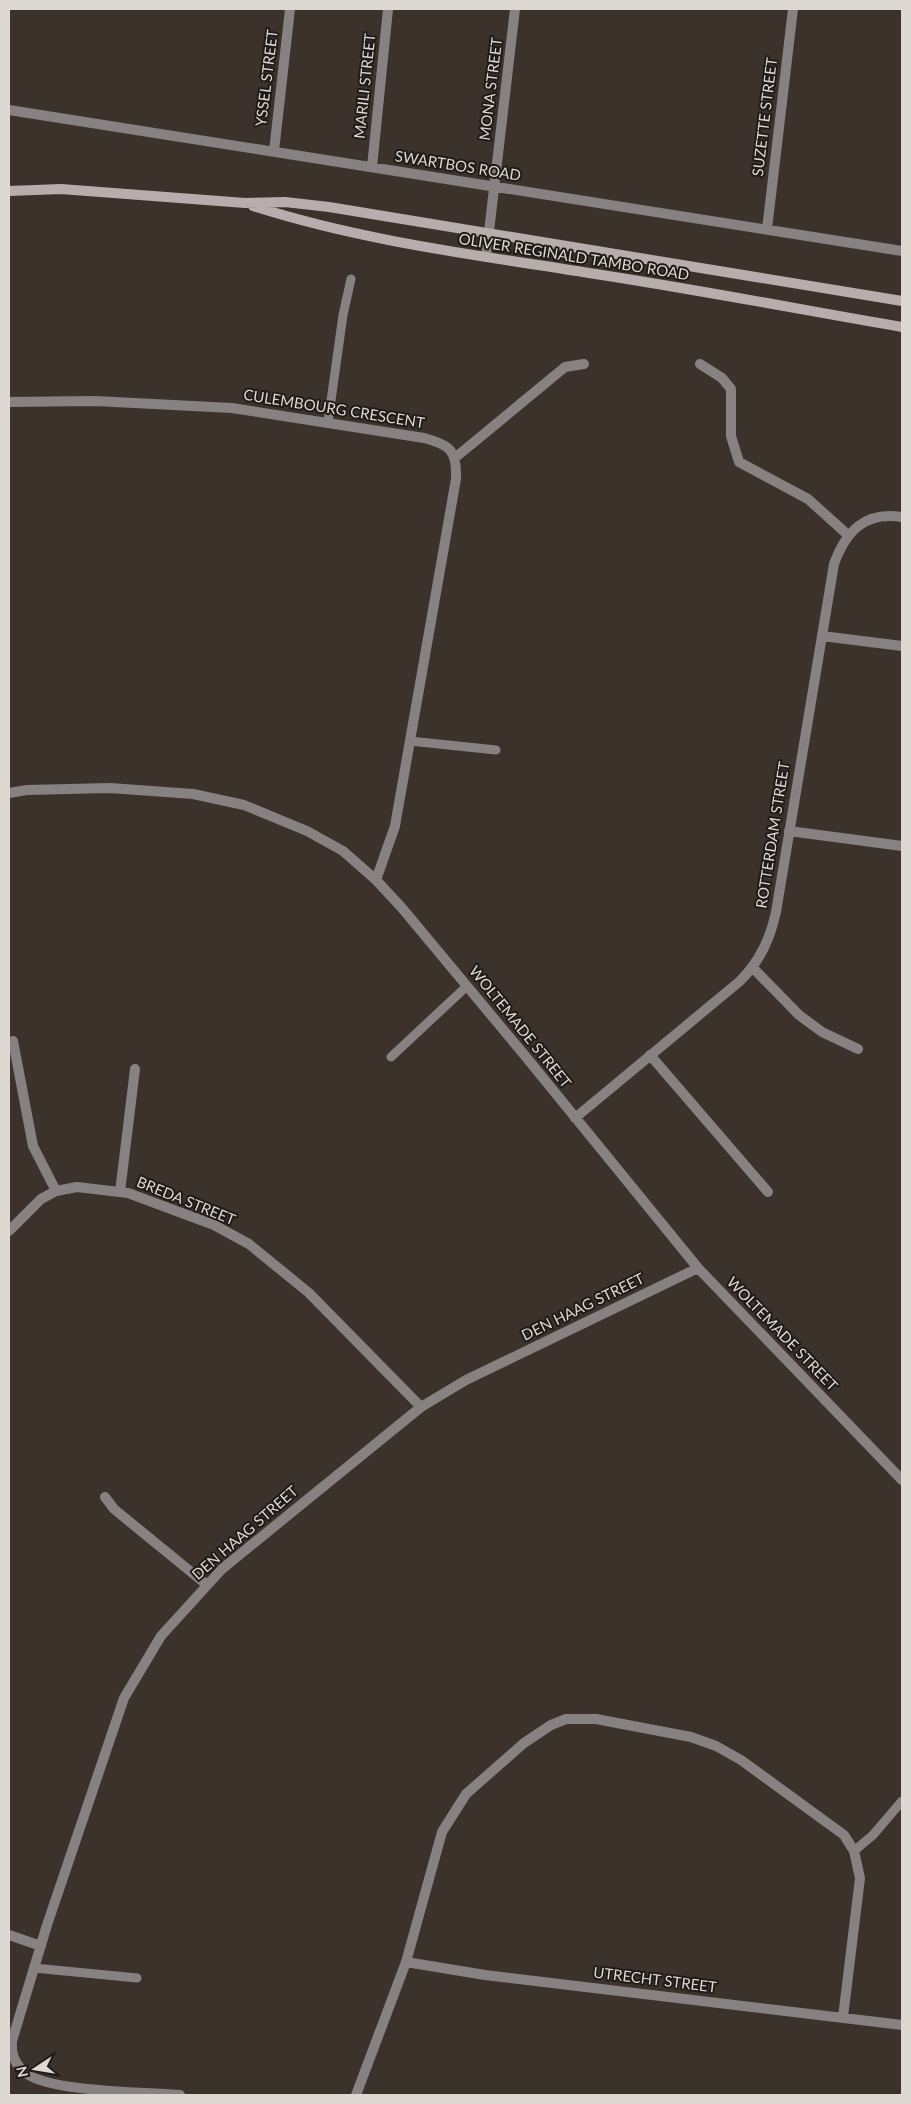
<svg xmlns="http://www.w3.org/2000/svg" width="911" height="2104" font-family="Lato,sans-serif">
<rect width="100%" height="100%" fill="#3c322c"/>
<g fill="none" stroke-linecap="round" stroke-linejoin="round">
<path stroke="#888182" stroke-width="9" d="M328 422 343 315 351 279
M410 741 496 750
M391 1057 467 986
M854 1851 873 1835 902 1801
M34 1968 137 1978"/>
<path stroke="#888182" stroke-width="10" d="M9 110 902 251
M274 151 290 9
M372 167 388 9
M767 229 793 9
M486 257 515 9
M700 364 722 378 731 389V436L739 462 808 499 848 535
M9 402 95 401 232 408 424 438C451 445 457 451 456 479L395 826 376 880
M456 457 565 367 584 364
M822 636 902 646
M9 793 27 790 110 788 193 794 244 805 307 831 343 851 376 880 402 908 526 1057 698 1268 902 1480
M789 831 902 846
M753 968 799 1015 822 1032 858 1049
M13 1041 33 1146 56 1191
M650 1055 768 1192
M575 1118 740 981C760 961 770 939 776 912L834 564C846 531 865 511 902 517
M120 1192 135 1069
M9 1231 41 1199 56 1191 77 1187 128 1193 214 1225 249 1244 309 1293 421 1407
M105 1497 114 1509 207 1585
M9 1935 41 1946
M406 1962 485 1975 902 2025
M180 2095C146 2092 53 2092 27 2074 15 2066 11 2055 12 2041L47 1925 124 1698 161 1636 222 1569 421 1407 466 1380 698 1268
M356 2095 406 1962 442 1832 466 1794 524 1743 551 1725 566 1719H596L691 1737 716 1746 741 1760 844 1835 854 1851 860 1878 843 2017"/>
<path stroke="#b7adad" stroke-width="10" d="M9 191 61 189 245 203 285 202 329 207 902 301
M253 206C362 241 476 255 589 273 694 289 798 309 902 327"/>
</g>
<g text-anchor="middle" stroke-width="4" stroke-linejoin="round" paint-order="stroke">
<g font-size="15" fill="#ded8d3" stroke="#201b18">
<text transform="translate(267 78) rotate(-83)" y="5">YSSEL STREET</text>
<text transform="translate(365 86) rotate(-84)" y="5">MARILI STREET</text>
<text transform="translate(491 89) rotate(-83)" y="5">MONA STREET</text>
<text transform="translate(765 117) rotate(-83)" y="5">SUZETTE STREET</text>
<text transform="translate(458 166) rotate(9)" y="5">SWARTBOS ROAD</text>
<text transform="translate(574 257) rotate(9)" y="5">OLIVER REGINALD TAMBO ROAD</text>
<text transform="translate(334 409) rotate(9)" y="5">CULEMBOURG CRESCENT</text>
<text transform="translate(773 835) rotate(-81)" y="5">ROTTERDAM STREET</text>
<text transform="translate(520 1027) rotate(51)" y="5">WOLTEMADE STREET</text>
<text transform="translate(186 1201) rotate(22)" y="5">BREDA STREET</text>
<text transform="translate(583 1307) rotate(-26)" y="5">DEN HAAG STREET</text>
<text transform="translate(782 1334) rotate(46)" y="5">WOLTEMADE STREET</text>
<text transform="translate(245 1533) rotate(-41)" y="5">DEN HAAG STREET</text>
<text transform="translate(655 1980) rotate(7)" y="5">UTRECHT STREET</text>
</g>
</g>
<rect width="911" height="2104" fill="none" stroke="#ded8d3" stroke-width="20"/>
<g transform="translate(35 2069) rotate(258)" stroke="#201b18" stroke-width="4" paint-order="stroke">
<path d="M0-4L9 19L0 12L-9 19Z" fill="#ded8d3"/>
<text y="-8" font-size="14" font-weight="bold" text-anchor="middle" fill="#ded8d3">N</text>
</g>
</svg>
